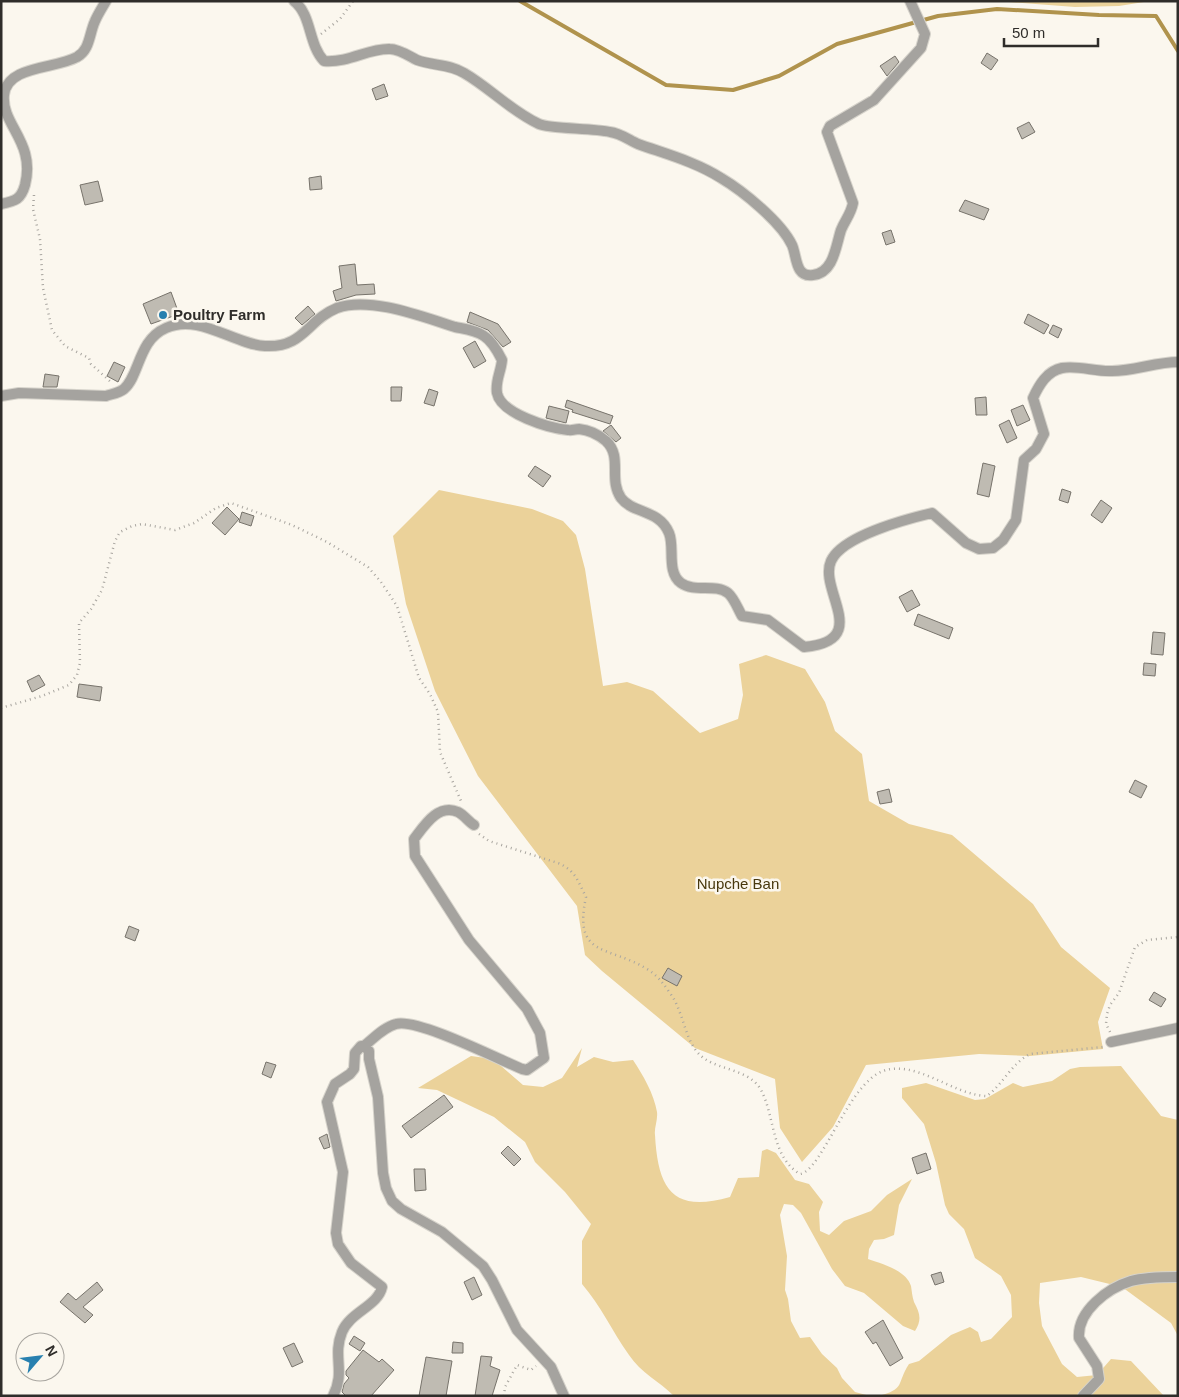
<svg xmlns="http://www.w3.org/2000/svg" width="1179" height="1397" font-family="Helvetica,sans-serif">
<rect width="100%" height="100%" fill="#fbf7ee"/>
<path fill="#ebd29a" d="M996 1H1150L1119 6 1075 7Z
M439 490 532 509 563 521 576 535 585 569 603 686 627 682 653 691 700 733 738 719 743 695 739 664 766 655 805 669 825 702 835 731 862 754 869 801 909 824 952 835 1033 904 1061 947 1110 988 1098 1022 1103 1049 1030 1056 979 1054 866 1065 833 1127 802 1162 780 1128 775 1079 695 1048 602 971 585 955 577 906 478 776 435 691 406 604 393 536Z
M582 1048 577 1067 594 1057 613 1062 633 1060C643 1075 654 1094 657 1112 658 1120 654 1128 655 1135 658 1190 673 1213 730 1197L738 1178 759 1177 762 1151 767 1149 776 1153 795 1180 809 1184 823 1202 819 1212 820 1231 829 1235 844 1221 871 1211 887 1195 912 1179 899 1205 894 1235 884 1239 874 1240 869 1249 868 1259C882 1264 906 1270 911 1286 912 1292 912 1296 914 1302 920 1313 922 1320 915 1331L903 1326 864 1293 845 1286 832 1269 801 1213 793 1205 784 1204 780 1215 787 1256 785 1290 788 1299 791 1321 800 1338 810 1337 822 1354 837 1368 842 1378 855 1392 870 1396H674C659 1381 641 1373 629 1355 612 1331 601 1306 582 1284V1241L591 1224 565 1192 535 1162 525 1142 494 1117 437 1090 418 1088 471 1056 493 1059 523 1085 543 1087 562 1078Z
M1121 1066 1161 1116 1178 1120V1336L1171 1323 1122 1287 1081 1277 1040 1283 1039 1303 1042 1326 1062 1364 1077 1377 1097 1375 1111 1359 1131 1361 1164 1396H878C906 1389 896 1384 909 1364L919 1361 951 1335 970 1327 978 1332 981 1342 991 1339 1012 1317 1011 1295 1001 1276 975 1258 964 1229 949 1214 945 1205 936 1163 924 1124 902 1098V1088L926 1083 975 1100 985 1099 1013 1083 1023 1087 1052 1081 1070 1069 1080 1067Z"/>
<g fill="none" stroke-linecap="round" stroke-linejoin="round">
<path stroke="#b0934d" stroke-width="4" d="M520 1 666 85 733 90 779 76 837 44 938 16 997 9 1099 15 1156 16 1178 51"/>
</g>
<path fill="#bfbbb2" stroke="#77736b" d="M987 53 998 60 991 70 981 63Z
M895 56 899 62 887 76 880 66Z
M384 84 388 96 376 100 372 89Z
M1029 122 1035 132 1022 139 1017 128Z
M321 176 322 189 310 190 309 178Z
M98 181 103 201 85 205 80 185Z
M965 200 989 209 984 220 959 211Z
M891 230 895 242 886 245 882 233Z
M355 264 357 285 374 284 375 294 356 295 336 301 333 291 342 288 339 266Z
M171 292 179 314 151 324 143 304Z
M308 306 315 314 302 325 295 318Z
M470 312 498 324 511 342 503 347 488 330 467 322Z
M1028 314 1049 325 1044 334 1024 323Z
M1053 325 1062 329 1058 338 1049 333Z
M475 341 486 361 474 368 463 348Z
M114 362 125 367 118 382 107 376Z
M45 374 59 376 57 387H43Z
M391 387H402L401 401H391Z
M429 389 438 392 434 406 424 403Z
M986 397 987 415H976L975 398Z
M567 400 613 416 610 424 572 412 573 410 565 407Z
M1023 405 1030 420 1017 426 1011 410Z
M549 406 569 411 566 423 546 418Z
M1009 420 1017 438 1007 443 999 425Z
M611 425 621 438 616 442 603 431Z
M983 463 995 466 989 497 977 494Z
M535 466 551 476 543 487 528 476Z
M1062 489 1071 492 1068 503 1059 500Z
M1101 500 1112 508 1102 523 1091 515Z
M227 507 239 519 225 535 212 523Z
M242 512 254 516 251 526 239 522Z
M912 590 920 605 907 612 899 597Z
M918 614 953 628 949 639 914 625Z
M1153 632 1165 633 1163 655 1151 654Z
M1144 663 1156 664 1155 676 1143 675Z
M39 675 45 685 32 692 27 681Z
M79 684 102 687 100 701 77 697Z
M1135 780 1147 786 1141 798 1129 792Z
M889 789 892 802 880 804 877 792Z
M129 926 139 930 135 941 125 937Z
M668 968 682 976 677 986 662 978Z
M1154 992 1166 999 1161 1007 1149 1000Z
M266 1062 276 1065 271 1078 262 1074Z
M444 1095 453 1107 411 1138 402 1126Z
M327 1134 330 1147 324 1149 319 1138Z
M508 1146 521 1159 514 1166 501 1153Z
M926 1153 931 1169 917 1174 912 1158Z
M414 1169H425L426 1190 415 1191Z
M941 1272 944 1282 935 1285 931 1275Z
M474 1277 482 1295 472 1300 464 1282Z
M97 1282 103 1290 83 1307 93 1315 85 1323 60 1302 68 1293 76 1300Z
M883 1320 903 1358 890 1366 876 1342 873 1344 865 1332Z
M354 1336 365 1343 360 1351 349 1344Z
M453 1342 463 1343V1353H452Z
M294 1343 303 1362 292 1367 283 1348Z
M363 1350 379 1362 382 1359 394 1370 371 1396H346L342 1392 344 1384 349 1378 346 1375V1371Z
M481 1356 492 1357 490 1366 500 1370 492 1396H475Z
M426 1357 452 1361 446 1396H419Z"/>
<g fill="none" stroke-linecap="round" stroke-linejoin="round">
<defs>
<path id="minor" d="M294 1C312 15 308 44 324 61 350 63 368 48 390 49 399 49 409 56 417 60 433 66 450 64 464 73 490 88 511 111 539 124 550 129 593 128 610 132 620 133 629 140 638 144 666 154 696 162 721 178 743 191 781 222 792 245 797 256 795 278 813 275 834 273 836 245 841 230 845 220 851 214 853 203L827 132 830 126 874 100 921 48 925 34 910 1
M1 204C16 201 21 199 25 185 36 142 1 125 4 95 7 65 56 69 77 57 90 50 89 34 95 21 98 14 102 8 106 1
M1 396 19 393 106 396C112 394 119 393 124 389 140 375 138 340 166 328 199 313 233 344 265 346 304 348 307 320 337 308 370 296 423 317 455 327 465 329 476 330 484 336 492 341 498 352 502 360 501 372 495 381 497 393 501 414 549 428 568 430 572 431 575 429 579 429 589 430 599 435 606 441 623 457 608 479 621 498 633 514 659 509 669 533 675 547 666 572 681 583 695 593 715 583 728 593 734 598 738 609 742 616L768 620 804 647C873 641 818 590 831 561 842 536 907 519 932 513L966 543 979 549 993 548 1003 540 1016 520 1024 460 1036 449 1044 434 1033 398C1039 385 1047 371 1062 368 1078 365 1096 372 1112 371 1134 371 1156 362 1178 362
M1111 1042 1178 1028
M364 1046C374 1038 384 1027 396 1024 417 1018 498 1059 522 1069L527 1070 544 1058 540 1033 527 1009 469 940 415 856 414 839C424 826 438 803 458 812 464 815 469 822 474 825
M333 1396C346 1371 332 1357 342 1332 350 1312 378 1306 382 1287L351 1263 338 1244 336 1233 343 1172 327 1102 335 1084 350 1074 354 1069 355 1053 361 1046H364L369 1051V1059L378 1097 383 1173 386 1188 392 1201 401 1209 442 1232 483 1266 492 1280 517 1330 551 1367 564 1396
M1083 1396 1099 1379 1097 1366 1079 1338C1077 1311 1108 1288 1131 1281 1145 1277 1163 1277 1178 1277"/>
</defs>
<use href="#minor" stroke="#d6d3cb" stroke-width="12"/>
<path stroke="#a9a6a0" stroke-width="2.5" stroke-dasharray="1 4" stroke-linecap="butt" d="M321 34 340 19 353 1
M34 195 33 209 40 239 43 288 52 330 65 346 89 358 91 364 112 383
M1 708 42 696 69 685 77 675 80 663 79 623 91 609 102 590 115 541 120 532 132 526 142 524 175 530 194 523 216 508 231 503 292 525 327 542 368 567 381 582 397 606 419 678 430 694 438 712 440 752 461 801
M479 834 489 841 561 864 570 870 576 877 586 897C573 958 608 945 647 969 657 975 663 983 670 993 685 1013 684 1045 705 1059 721 1070 750 1070 761 1090 775 1116 771 1157 800 1174 822 1171 848 1084 883 1071 916 1059 955 1096 987 1096 1003 1084 1012 1063 1030 1054L1103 1047
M1110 1032 1106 1024 1107 1014 1110 1005 1119 993 1135 947 1147 940 1178 937
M504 1396 505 1387 517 1365 531 1370 536 1366"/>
<use href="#minor" stroke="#a5a39f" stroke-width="10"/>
</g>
<circle fill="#2880af" stroke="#fbf7ee" stroke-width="2" cx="163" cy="315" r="5"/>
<g text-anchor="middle" stroke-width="5" stroke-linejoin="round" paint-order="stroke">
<g font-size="15" font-weight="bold" fill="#2f2d2a" stroke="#fbf7ee" text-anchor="start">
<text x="173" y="320">Poultry Farm</text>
</g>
<g font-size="15" fill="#48380d" stroke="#fbf7ee">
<text x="738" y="889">Nupche Ban</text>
</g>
</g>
<rect width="1179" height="1397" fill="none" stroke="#2f2d2a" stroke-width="5"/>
<g transform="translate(40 1357) rotate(62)"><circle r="24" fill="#fbf7ee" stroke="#a9a6a0"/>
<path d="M0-4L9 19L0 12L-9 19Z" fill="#2880af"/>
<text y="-8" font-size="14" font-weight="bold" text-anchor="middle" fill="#2f2d2a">N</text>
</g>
<path d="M1004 38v8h94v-8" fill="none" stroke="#2f2d2a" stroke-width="2.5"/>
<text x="1012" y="38" font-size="15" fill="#2f2d2a" stroke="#fbf7ee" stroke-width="4" paint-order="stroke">50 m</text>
</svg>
